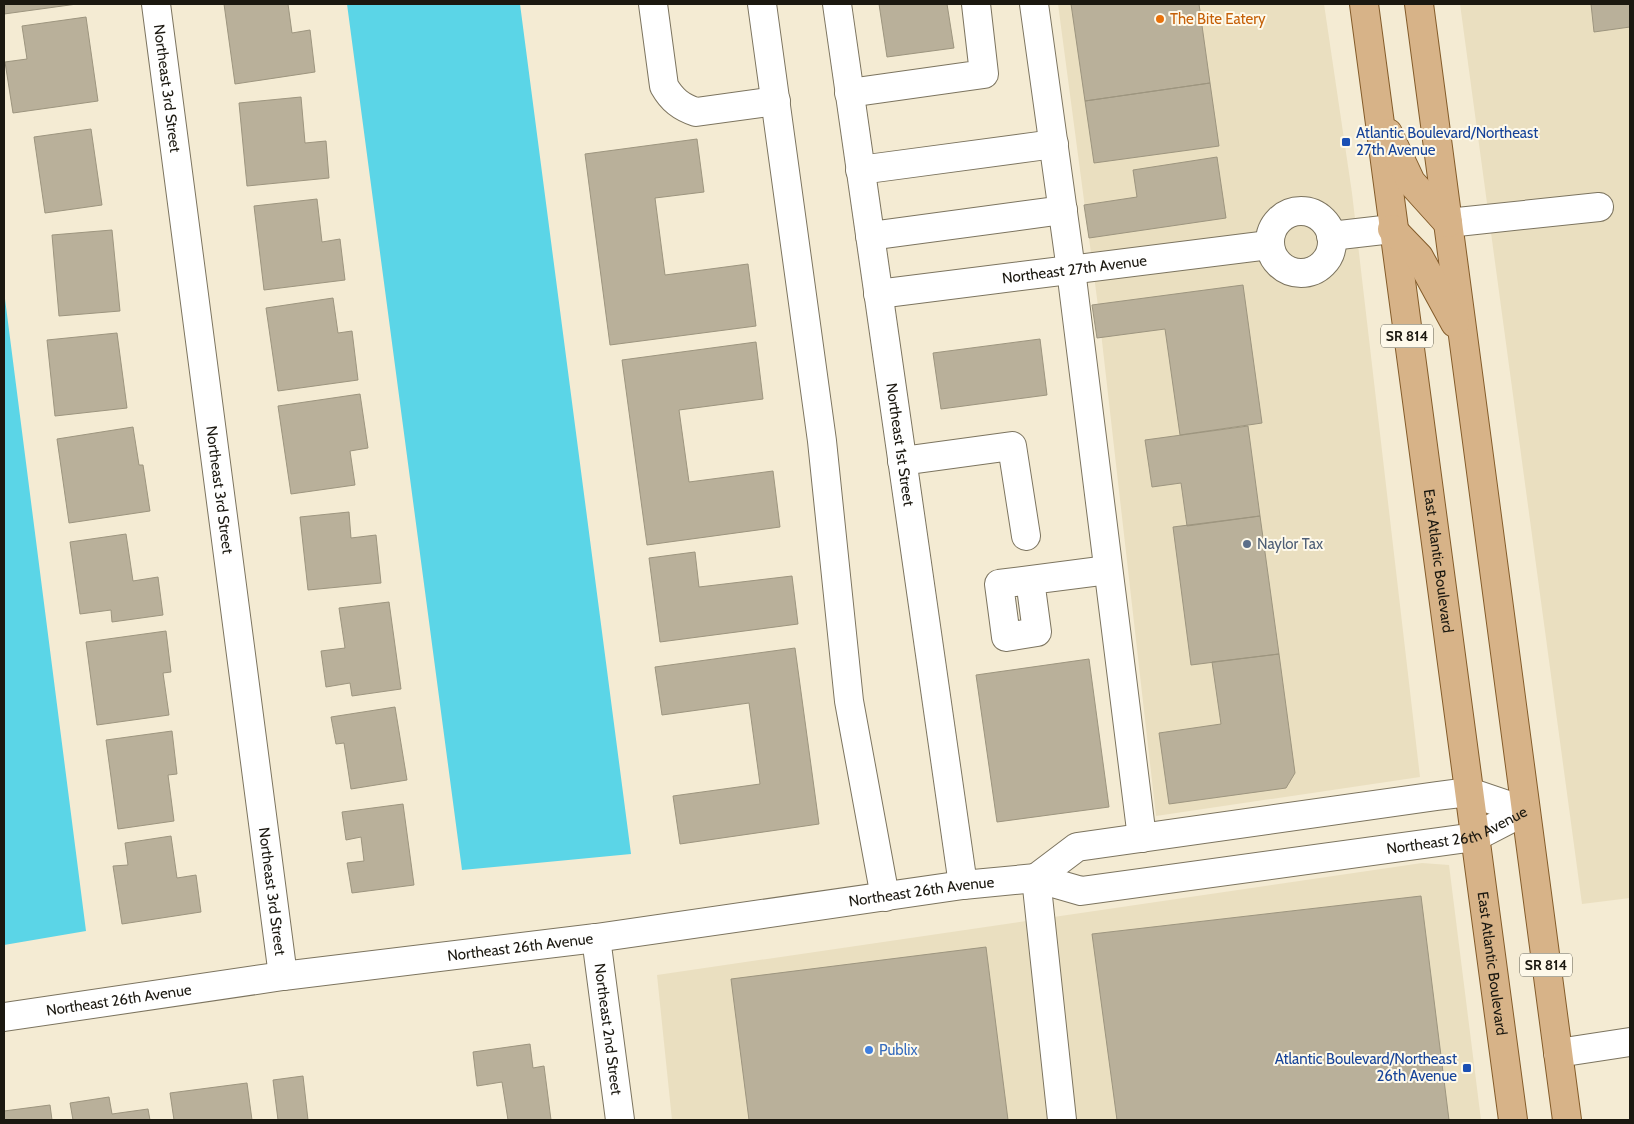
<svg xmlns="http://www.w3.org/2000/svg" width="1634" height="1124" font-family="Cabin,sans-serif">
<rect width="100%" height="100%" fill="#f4ebd3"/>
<path fill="#eadfc0" d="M1058 4H1324L1352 193 1420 777 1156 816 1098 306Z
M1460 4H1630V898L1582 904Z
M1422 863 1449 865 1481 1120H672L657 975Z"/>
<path fill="#5bd5e7" d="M347 4H520L631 854 462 870Z
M4 291 86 931 4 945Z"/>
<path fill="#b9b09a" stroke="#9d957f" d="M4 4H77L4 14Z
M224 4H288L292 33 310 30 315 72 235 84Z
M879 4H947L954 48 887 57Z
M1071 4H1199L1210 83 1085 101Z
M1591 4H1630V27L1594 32Z
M86 17 98 101 13 113 5 62 27 59 22 26Z
M1210 83 1219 146 1094 163 1085 101Z
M301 97 305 143 326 141 329 178 247 186 239 103Z
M91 129 102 205 45 213 34 137Z
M697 139 704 192 655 198 665 275 748 264 756 326 610 345 585 154Z
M1217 157 1226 218 1089 238 1084 205 1137 197 1133 170Z
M317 199 322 242 340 239 345 280 264 290 254 206Z
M112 230 120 311 59 316 52 235Z
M1243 285 1262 423 1180 435 1165 329 1097 338 1092 305Z
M333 298 338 333 352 331 358 380 278 391 266 308Z
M117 333 127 408 55 416 47 340Z
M1040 339 1047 395 941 409 933 353Z
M756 342 763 399 679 410 689 482 773 471 780 527 647 545 622 360Z
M360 394 368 448 350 451 355 485 291 494 278 406Z
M1248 426 1260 516 1187 526 1181 483 1152 487 1145 440Z
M133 427 139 465H143L150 511 69 523 57 439Z
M349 512 351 538 376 535 381 583 308 590 300 517Z
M1260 516 1279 654 1191 665 1173 527Z
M126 534 133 581 158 577 163 615 112 622 111 610 80 614 70 542Z
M695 552 699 587 792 576 798 624 660 642 649 558Z
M389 602 401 689 352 696 350 683 326 687 321 651 345 648 339 608Z
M166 631 171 672 163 673 169 715 97 725 86 642Z
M795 648 819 824 680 844 673 796 760 784 749 703 662 715 655 667Z
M1279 654 1295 773 1286 788 1169 804 1159 733 1221 724 1212 662Z
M1089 659 1109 807 997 822 976 675Z
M395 707 407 780 351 789 344 743 336 744 331 717Z
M172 731 177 774 168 775 174 821 118 829 106 740Z
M403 804 414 885 352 893 347 863 364 861 361 837 346 840 342 812Z
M171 836 177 878 196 875 201 912 122 924 113 866 128 865 125 843Z
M1421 896 1449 1120H1117L1092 934Z
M986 947 1008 1120H749L731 979Z
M530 1044 533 1068 544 1066 551 1120H508L502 1082 477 1086 473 1052Z
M303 1076 308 1120H278L273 1080Z
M247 1083 252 1120H174L170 1093Z
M109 1097 112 1114 148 1109 150 1120H73L70 1103Z
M50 1105 52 1120H4V1111Z"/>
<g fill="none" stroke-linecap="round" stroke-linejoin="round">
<defs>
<g id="minor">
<path id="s1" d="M156 4 283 976"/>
<path d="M653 4 664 86C672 100 681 107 696 112L776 101"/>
<path d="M762 4 822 441 849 701 885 897"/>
<path id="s2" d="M837 4 963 885"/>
<path d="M1034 4 1071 270 1142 838"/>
<path d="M849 93 984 74 976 4"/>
<path d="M860 170 1054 144"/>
<circle cx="1301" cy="242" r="31"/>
<path d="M1448 223 1599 207"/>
<path d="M870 236 1063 210"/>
<path d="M1331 236 1392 229"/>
<path id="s3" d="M878 294 1269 245"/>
<path d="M902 461 1012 446 1026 536"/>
<path d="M1030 580 1037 632 1006 637 999 584 1108 570"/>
<path d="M1036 878 1077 847 1437 796 1469 792 1525 811"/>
<path d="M1036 878 1062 1120"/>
<path id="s4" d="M596 938 620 1120"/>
<path id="s5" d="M4 1017 283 976 596 938 963 885 1036 878 1081 891 1176 878 1475 837 1525 811"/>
<path d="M1558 1053 1630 1042"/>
</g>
<g id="major">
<path id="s6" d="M1364 4 1513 1120"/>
<path d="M1419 4 1567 1120"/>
<path d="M1388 133 1411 182 1448 223"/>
<path d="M1392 229 1419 257 1455 323"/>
</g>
</defs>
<use href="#minor" stroke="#7c745f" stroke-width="30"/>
<use href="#major" stroke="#845c2a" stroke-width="30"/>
<use href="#minor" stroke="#fff" stroke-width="28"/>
<use href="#major" stroke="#d7b388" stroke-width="28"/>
</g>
<circle fill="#e8710a" stroke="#fef9ea" stroke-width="2" cx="1160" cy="19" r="5"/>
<g fill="#1a4fb4" stroke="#fef9ea" stroke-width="2">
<rect x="1341" y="137" width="10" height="10" rx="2.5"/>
<rect x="1462" y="1063" width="10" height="10" rx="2.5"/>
</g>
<circle fill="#5c6f8a" stroke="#fef9ea" stroke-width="2" cx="1247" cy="544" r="5"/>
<circle fill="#3f7fe0" stroke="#fef9ea" stroke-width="2" cx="869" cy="1050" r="5"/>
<g text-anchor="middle" stroke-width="4" stroke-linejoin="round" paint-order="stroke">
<g fill="#fef9ea" stroke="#5f5c51" stroke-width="1">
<rect x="1381" y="324.5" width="52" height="23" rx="4"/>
<rect x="1520" y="953.5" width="52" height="23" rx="4"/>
</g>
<g font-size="14" font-weight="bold" fill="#1b1810">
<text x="1407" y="341">SR 814</text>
<text x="1546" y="970">SR 814</text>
</g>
<g font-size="15" fill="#c56008" stroke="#fef9ea" text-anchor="start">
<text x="1170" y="24">The Bite Eatery</text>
</g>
<g font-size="15" fill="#1b1810" stroke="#fef9ea">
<text dy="5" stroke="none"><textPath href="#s1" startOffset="85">Northeast 3rd Street</textPath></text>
<text dy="5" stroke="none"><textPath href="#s3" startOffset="198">Northeast 27th Avenue</textPath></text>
<text dy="5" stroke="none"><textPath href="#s2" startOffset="445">Northeast 1st Street</textPath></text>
<text dy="5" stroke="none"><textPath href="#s1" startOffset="490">Northeast 3rd Street</textPath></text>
<text dy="5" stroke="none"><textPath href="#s6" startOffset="562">East Atlantic Boulevard</textPath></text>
<text dy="5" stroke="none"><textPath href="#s5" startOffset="1470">Northeast 26th Avenue</textPath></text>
<text dy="5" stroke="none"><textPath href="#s1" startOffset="895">Northeast 3rd Street</textPath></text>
<text dy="5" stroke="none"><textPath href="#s5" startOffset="926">Northeast 26th Avenue</textPath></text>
<text dy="5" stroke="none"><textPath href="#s5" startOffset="521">Northeast 26th Avenue</textPath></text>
<text dy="5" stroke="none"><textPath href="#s6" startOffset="968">East Atlantic Boulevard</textPath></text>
<text dy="5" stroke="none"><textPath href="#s5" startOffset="116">Northeast 26th Avenue</textPath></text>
<text dy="5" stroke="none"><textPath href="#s4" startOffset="92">Northeast 2nd Street</textPath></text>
</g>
<g font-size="15" fill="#164399" stroke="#fef9ea" text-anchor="start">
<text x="1356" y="138">Atlantic Boulevard/Northeast<tspan x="1356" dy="17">27th Avenue</tspan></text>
<text x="1457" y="1064" text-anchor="end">Atlantic Boulevard/Northeast<tspan x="1457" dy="17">26th Avenue</tspan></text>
</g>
<g font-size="15" fill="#4e5e75" stroke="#fef9ea" text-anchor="start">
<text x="1257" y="549">Naylor Tax</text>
</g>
<g font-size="15" fill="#366cbe" stroke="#fef9ea" text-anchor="start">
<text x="879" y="1055">Publix</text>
</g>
</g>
<rect width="1634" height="1124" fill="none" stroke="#1b1810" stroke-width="10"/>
</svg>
